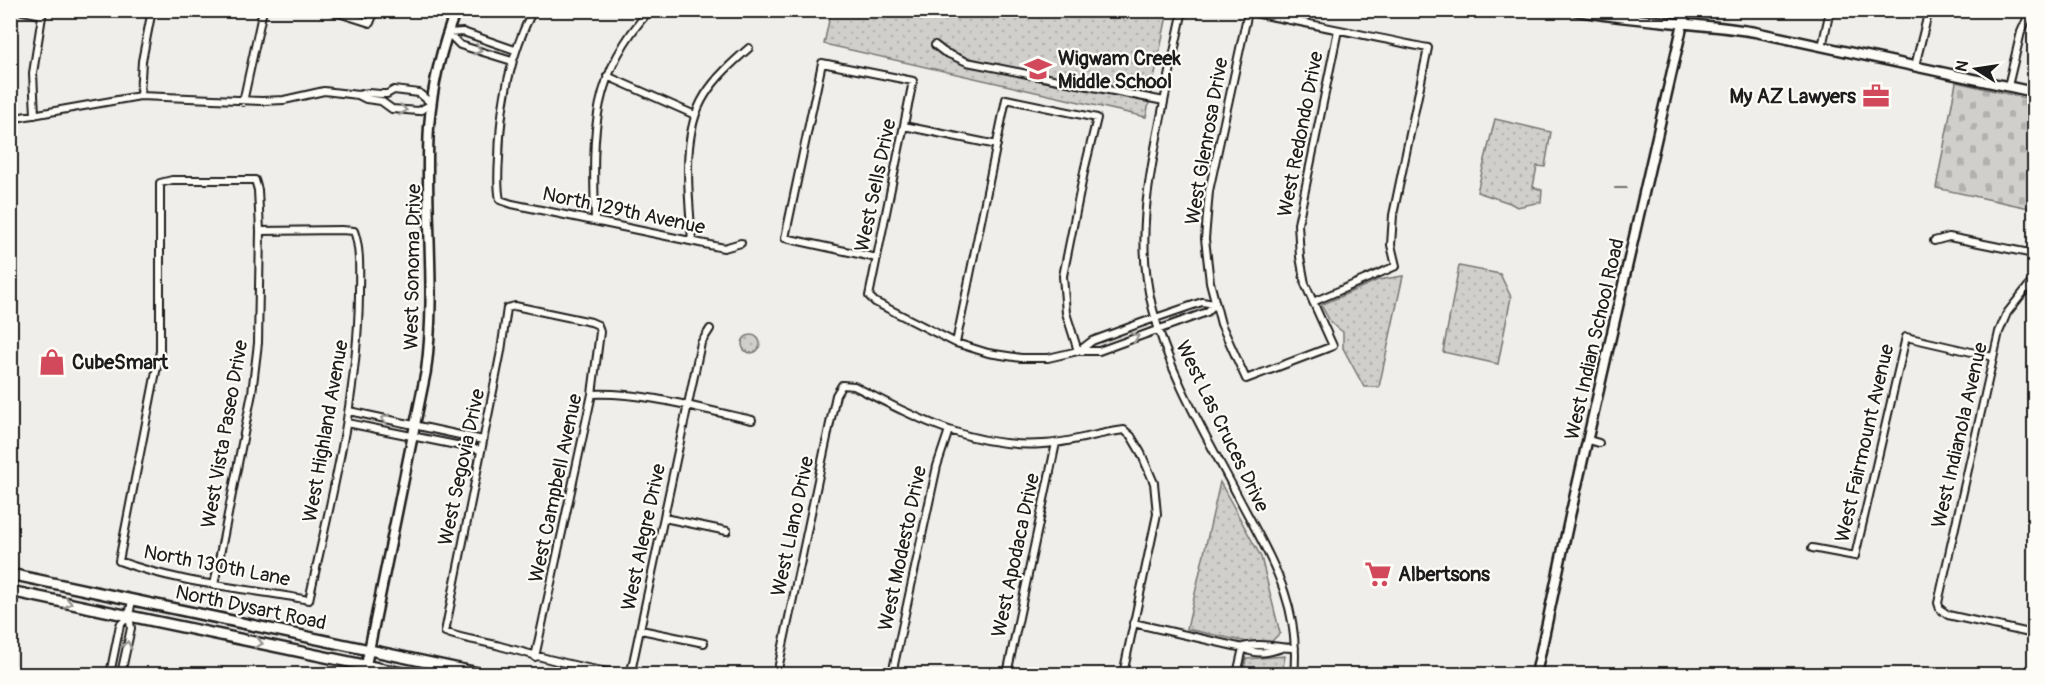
<svg xmlns="http://www.w3.org/2000/svg" width="2045" height="685" font-family="Pangolin,sans-serif">
<defs>
<pattern id="grass-dots" width="8" height="8" patternUnits="userSpaceOnUse" patternTransform="scale(1.5)"><rect width="8" height="8" fill="#d0cfcc"/><path d="M2 2h.1M6 6h.1" fill="none" stroke="#b2b1af" stroke-width="1.8" stroke-linecap="round"/></pattern>
<pattern id="cemetery-stones" width="16" height="16" patternUnits="userSpaceOnUse" patternTransform="scale(1.5)"><rect width="16" height="16" fill="#d0cfcc"/><path d="M2 7V4a2 2 0 0 1 4 0v3zM10 15v-3a2 2 0 0 1 4 0v3z" fill="#b2b1af"/></pattern>
</defs>
<rect width="100%" height="100%" fill="#f0eeea"/>
<filter id="ink" filterUnits="userSpaceOnUse"><feTurbulence type="fractalNoise" baseFrequency=".0167" numOctaves="2"/><feDisplacementMap in="SourceGraphic" scale="12" xChannelSelector="R" yChannelSelector="G"/><feConvolveMatrix kernelMatrix="1 2 1 2 8 2 1 2 1" color-interpolation-filters="sRGB"/></filter>
<g filter="url(#ink)">
<path fill="url(#grass-dots)" stroke="#767674" stroke-width="1.5" d="M831 11H1168L1146 117 824 44Z
M1495 119 1551 132 1545 167 1537 166 1533 187 1542 190 1541 202 1517 207 1510 203 1477 192Z
M1459 266 1500 274 1511 297 1498 364 1443 352Z
M1403 276 1379 387H1364L1343 348V332L1331 323 1321 305 1378 280Z
M742 344a9 9 0 1 1 18 0a9 9 0 1 1-18 0Z
M1220 482 1261 557 1280 633 1272 641 1247 642 1187 629Z
M1285 656 1282 674H1243L1246 659Z"/>
<path fill="url(#cemetery-stones)" stroke="#767674" stroke-width="1.5" d="M1956 82 2034 100V209L1936 188Z"/>
<g fill="none" stroke-linecap="round" stroke-linejoin="round">
<path stroke="#706f6d" stroke-width="2" d="M1615 188H1627"/>
<defs>
<path id="street" d="M19 10 42 15
M329 10 370 23 375 10
M533 10C509 57 500 106 499 158 498 172 497 186 500 200L512 204 724 248 741 243
M1183 10C1175 46 1168 82 1161 117 1148 182 1136 241 1152 306 1169 375 1207 437 1240 500 1271 559 1301 605 1294 674
M1289 20 1296 10
M448 33 460 45 512 61
M448 33 463 32 515 50
M935 45 944 52 967 62 1164 101
M1822 47 1830 10
M1915 66 1929 10
M607 76 695 115
M2008 86 2021 32 2031 10
M140 96 142 61 152 10
M243 102 263 10
M35 115 33 73 43 10
M10 119 140 96 262 101 284 100 324 91 358 95 368 93 381 94H387L394 90 419 93 432 104 419 111 392 109 381 101 366 99 358 95
M904 126 997 145
M595 220C593 136 589 77 650 10
M692 241C689 197 680 134 705 95 716 77 733 62 749 48
M1934 241 1949 237 2034 254
M877 258 785 238 822 63 913 81 869 296 875 302 956 343 988 353 1021 358H1048L1078 351H1099L1207 312 1215 304
M2034 279 2007 313 1999 332 1938 603 1940 609 1948 615 2034 634
M1313 302 1396 266 1391 245 1393 215 1428 48C1368 36 1308 23 1248 12L1209 191 1205 239 1210 282 1221 324 1246 379 1333 346 1305 284 1300 257 1298 224 1338 30
M956 343 1006 99 1097 118 1085 167 1063 276 1066 313 1078 351
M1079 351 1092 341 1141 323 1202 302 1215 304
M592 394C646 392 700 409 752 420
M349 411 483 440
M347 423 481 450
M1589 440 1599 443
M664 518 727 531
M1812 548 1855 556 1906 337 1993 357
M214 585 252 393 258 343 260 231 258 190 255 180H172L160 183V351L119 561C180 584 246 588 309 600 331 499 358 398 359 294 359 274 361 250 354 231L341 230 260 231
M1133 623 1243 648C1256 655 1268 653 1282 648
M641 630 704 643
M1243 647C1261 642 1277 648 1295 648
M535 657 592 394 600 332 598 325 591 322 515 306 507 308 501 351 445 632C462 639 482 641 500 646 541 657 576 667 619 674
M110 674 120 625 129 616
M121 674 131 628 129 616 132 600
M623 674H628L632 667 701 343 710 329
M777 674 836 395 842 385 854 386C914 417 973 449 1043 444 1071 443 1097 433 1124 430L1131 436 1141 453 1154 483 1157 514 1123 674
M892 674 937 466 949 430
M1007 674 1056 443
M1237 674 1243 648"/>
<path id="secondary" d="M1573 10C1633 22 1694 22 1755 32L2034 92
M366 665 426 371C437 290 424 208 429 127 432 87 441 48 456 10
M1536 674 1570 516 1686 10"/>
<path id="primary" d="M10 574 483 674
M10 591 407 674"/>
</defs>
<use href="#street" stroke="#1c1c1c" stroke-width="10"/>
<use href="#secondary" stroke="#1c1c1c" stroke-width="13"/>
<use href="#primary" stroke="#1c1c1c" stroke-width="14"/>
<use href="#street" stroke="#fdfcf7" stroke-width="6"/>
<use href="#secondary" stroke="#fdfcf7" stroke-width="8"/>
<use href="#primary" stroke="#fdfcf7" stroke-width="9"/>
</g>
<defs><path id="oneway-chevron" d="M-2-3.5L2.5 0L-2 3.5" fill="none" stroke-width="1.6" stroke-linecap="round" stroke-linejoin="round" transform="scale(1.5)"/></defs>
<g stroke="#989794">
<use href="#oneway-chevron" transform="translate(478 50) rotate(17)"/>
<use href="#oneway-chevron" transform="translate(403 110) rotate(6)"/>
<use href="#oneway-chevron" transform="translate(1135 337) rotate(-20)"/>
<use href="#oneway-chevron" transform="translate(385 419) rotate(-168)"/>
<use href="#oneway-chevron" transform="translate(68 603) rotate(12)"/>
<use href="#oneway-chevron" transform="translate(259 643) rotate(12)"/>
<use href="#oneway-chevron" transform="translate(127 645) rotate(-78)"/>
</g>
</g>
<defs>
<symbol id="school-bare" viewBox="-9 -9 18 18"><path d="M0-5L7-2L0 1L-7-2ZM-4 1L0 2.5L4 1V4Q0 6-4 4Z" fill="#d1495b" stroke="#fdfcf7" stroke-width="2.5" paint-order="stroke"/></symbol>
<symbol id="office-bare" viewBox="-9 -9 18 18"><path d="M-6-3h4V-5.5h4V-3h4V5H-6ZM-1-4.5V-3h2v-1.5ZM-6 0V1H6V0Z" fill="#d1495b" stroke="#fdfcf7" stroke-width="2.5" paint-order="stroke"/></symbol>
<symbol id="shop-bare" viewBox="-9 -9 18 18"><path d="M-5-2.5h2.3a2.7 3.5 0 0 1 5.4 0H5L5.5 6h-11ZM-1.5-2.5h3a1.5 2.3 0 0 0-3 0Z" fill="#d1495b" stroke="#fdfcf7" stroke-width="2.5" paint-order="stroke"/></symbol>
<symbol id="supermarket-bare" viewBox="-9 -9 18 18"><path d="M-6-5.5h2.5l.6 2H6L4.5 2H-2.5L-4.4-4H-6ZM-1.5 3.2a1.3 1.3 0 1 0 .1 0ZM3 3.2a1.3 1.3 0 1 0 .1 0Z" fill="#d1495b" stroke="#fdfcf7" stroke-width="2.5" paint-order="stroke"/></symbol>
</defs>
<g fill-rule="evenodd">
<use href="#school-bare" x="1019" y="50" width="38" height="38"/>
<use href="#office-bare" x="1857" y="77" width="38" height="38"/>
<use href="#shop-bare" x="33" y="343" width="38" height="38"/>
<use href="#supermarket-bare" x="1359" y="555" width="38" height="38"/>
</g>
<g text-anchor="middle" stroke-width="4.5" stroke-linejoin="round" paint-order="stroke">
<g font-size="20" font-weight="bold" fill="#1c1c1c" stroke="#fdfcf7" text-anchor="start">
<text x="1058" y="65">Wigwam Creek<tspan x="1058" dy="23">Middle School</tspan></text>
<text x="1856" y="103" text-anchor="end">My AZ Lawyers</text>
<text x="72" y="369">CubeSmart</text>
<text x="1398" y="581">Albertsons</text>
</g>
<g font-size="20" fill="#1c1c1c" stroke="#fdfcf7">
<text transform="translate(1300 134) rotate(-79)" y="7">West Redondo Drive</text>
<text transform="translate(1206 141) rotate(-80)" y="7">West Glenrosa Drive</text>
<text transform="translate(875 185) rotate(-78)" y="7">West Sells Drive</text>
<text transform="translate(624 210) rotate(12)" y="7">North 129th Avenue</text>
<text transform="translate(412 267) rotate(-89)" y="7">West Sonoma Drive</text>
<text transform="translate(1594 339) rotate(-77)" y="7">West Indian School Road</text>
<text transform="translate(1223 426) rotate(64)" y="7">West Las Cruces Drive</text>
<text transform="translate(325 431) rotate(-80)" y="7">West Highland Avenue</text>
<text transform="translate(224 434) rotate(-80)" y="7">West Vista Paseo Drive</text>
<text transform="translate(1959 435) rotate(-77)" y="7">West Indianola Avenue</text>
<text transform="translate(1864 443) rotate(-77)" y="7">West Fairmount Avenue</text>
<text transform="translate(461 467) rotate(-78)" y="7">West Segovia Drive</text>
<text transform="translate(555 488) rotate(-78)" y="7">West Campbell Avenue</text>
<text transform="translate(792 526) rotate(-78)" y="7">West Llano Drive</text>
<text transform="translate(643 537) rotate(-78)" y="7">West Alegre Drive</text>
<text transform="translate(902 548) rotate(-78)" y="7">West Modesto Drive</text>
<text transform="translate(1015 555) rotate(-78)" y="7">West Apodaca Drive</text>
<text transform="translate(217 565) rotate(11)" y="7">North 130th Lane</text>
<text transform="translate(251 607) rotate(12)" y="7">North Dysart Road</text>
</g>
</g>
<rect width="2045" height="685" fill="none" stroke="#fdfcf7" stroke-width="36"/>
<rect x="18" y="18" width="2009" height="649" fill="none" stroke="#1c1c1c" stroke-width="2" filter="url(#ink)"/>
<g transform="translate(1976 69) rotate(282)" stroke="#fdfcf7" stroke-width="4.5" paint-order="stroke">
<path d="M0-4.5L10 22L0 15L-10 22Z" fill="#1c1c1c"/>
<text y="-9" font-size="16" font-weight="bold" text-anchor="middle" fill="#1c1c1c">N</text>
</g>
</svg>
